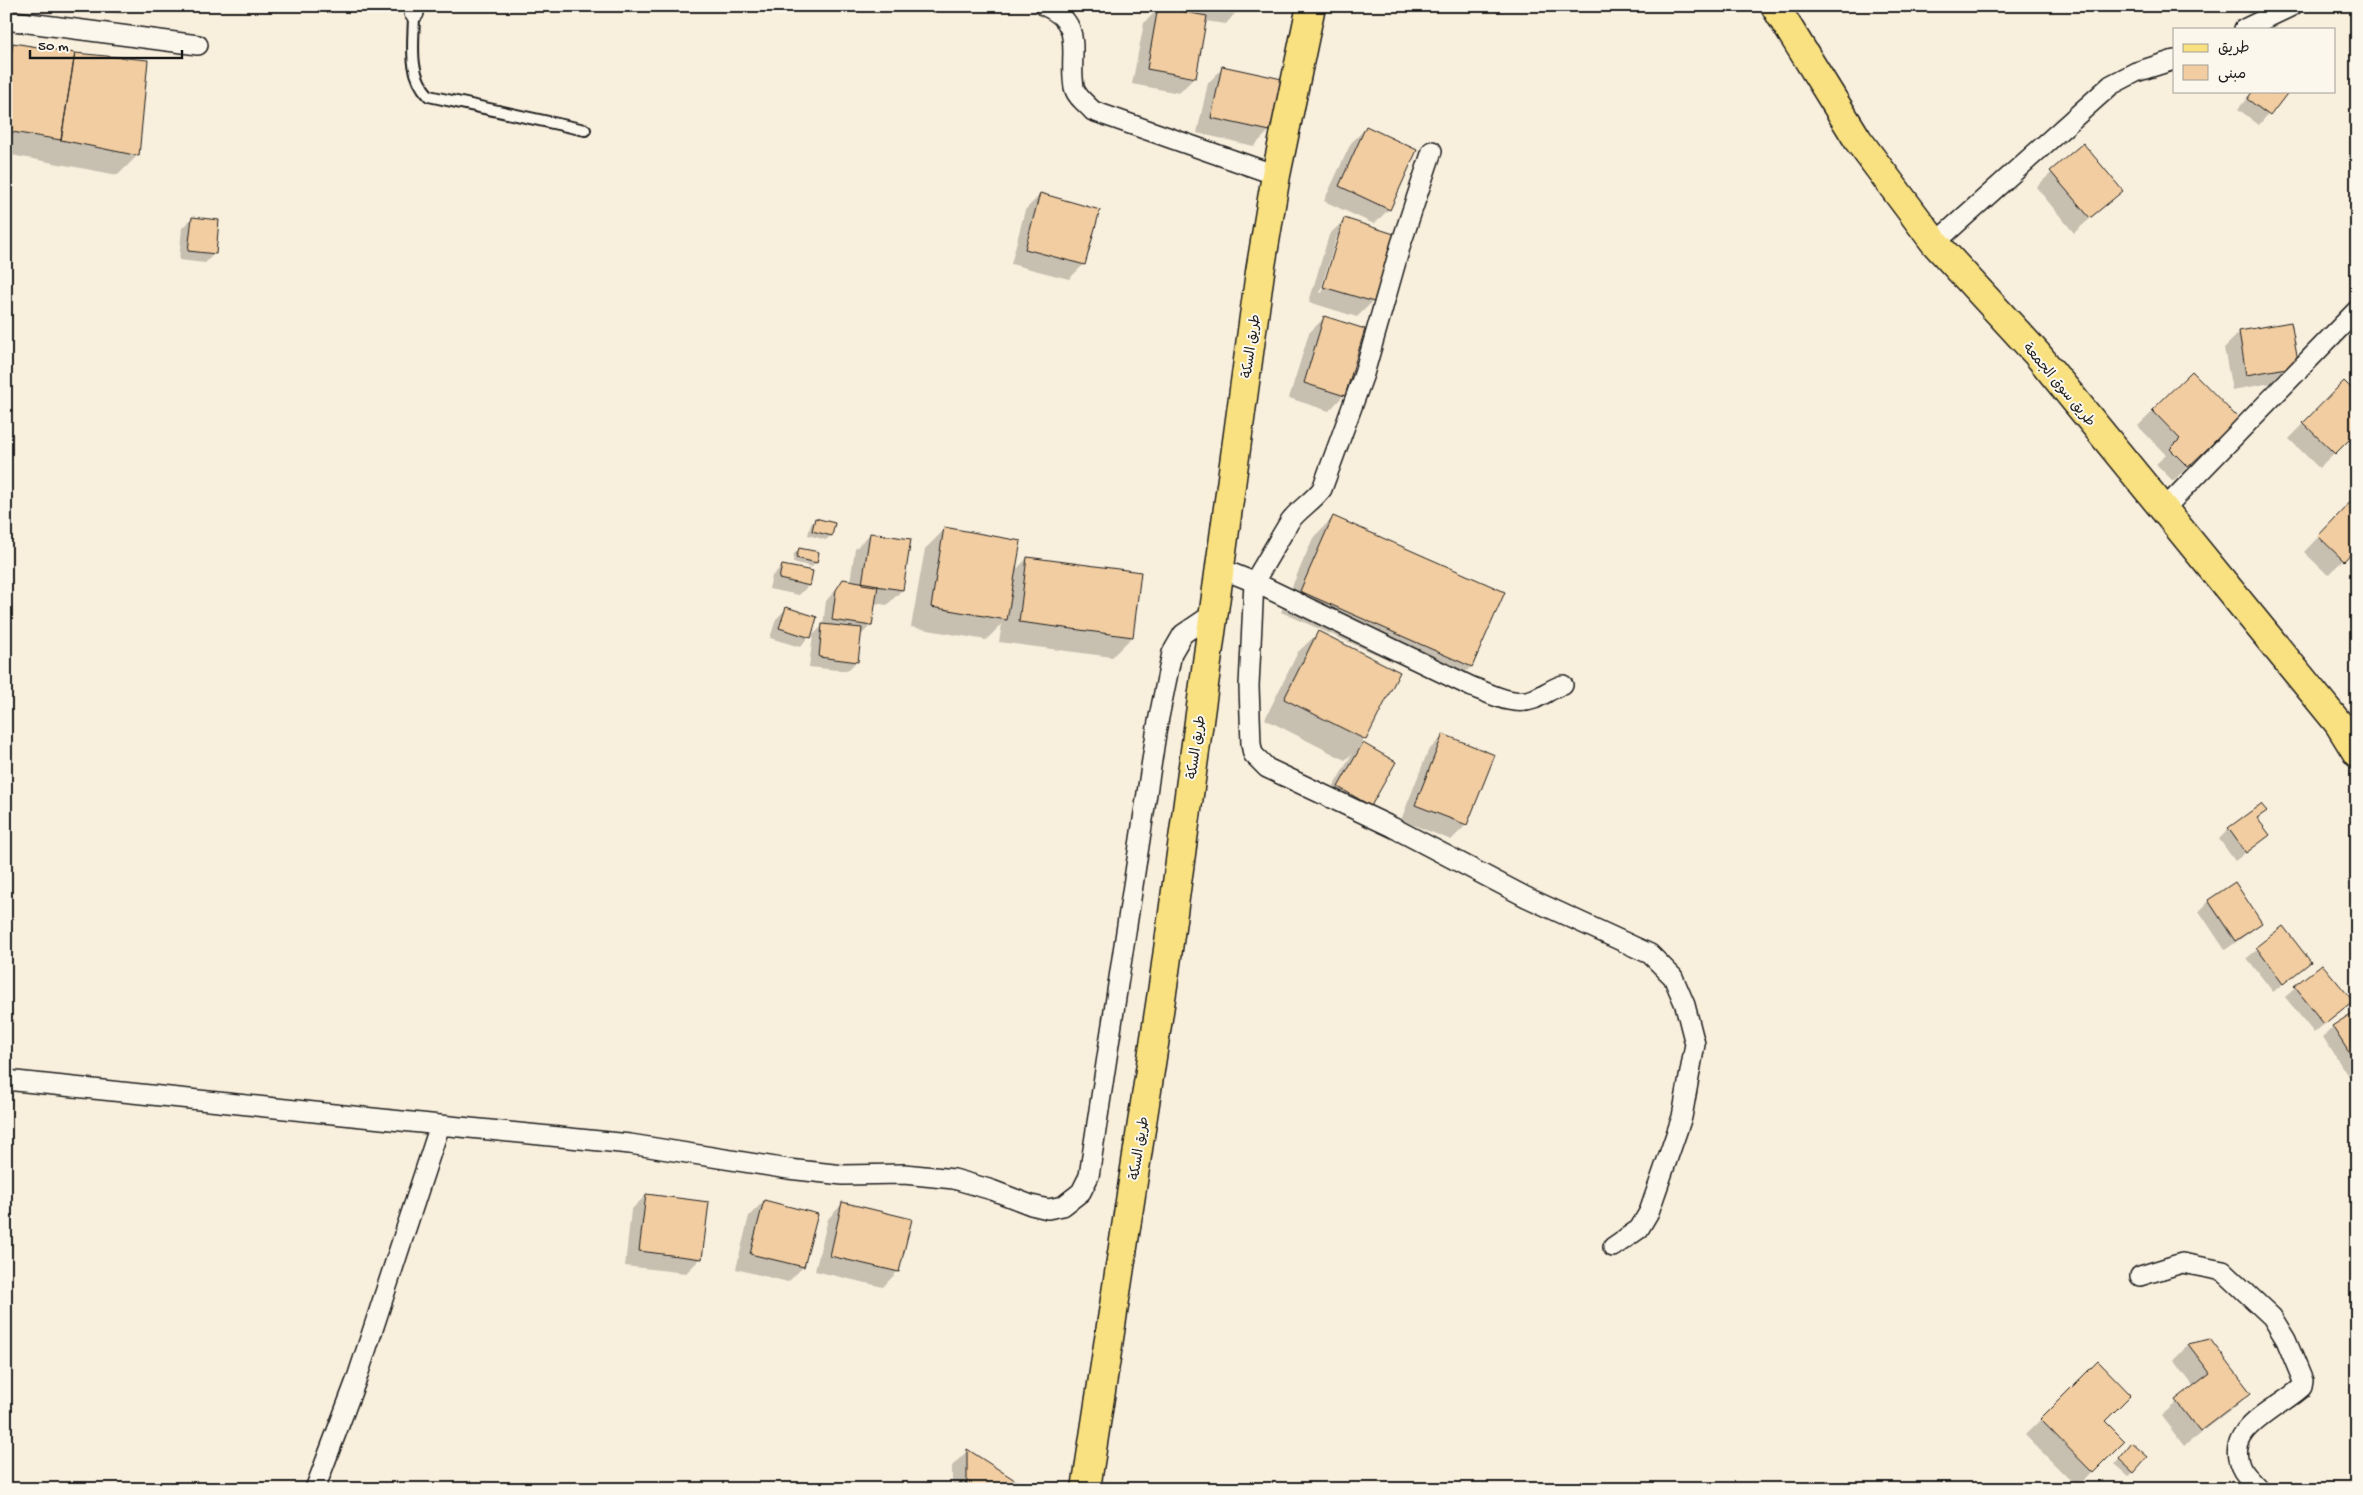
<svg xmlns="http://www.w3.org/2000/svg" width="2363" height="1495" font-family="'Gochi Hand','Playpen Sans Arabic',sans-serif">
<rect width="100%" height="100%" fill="#f9efdd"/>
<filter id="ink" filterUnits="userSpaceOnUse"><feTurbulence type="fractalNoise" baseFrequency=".02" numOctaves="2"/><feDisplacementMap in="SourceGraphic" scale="10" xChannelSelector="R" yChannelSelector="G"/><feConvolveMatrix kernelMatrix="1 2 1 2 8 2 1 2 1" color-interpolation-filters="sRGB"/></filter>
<g filter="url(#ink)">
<path fill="#0003" fill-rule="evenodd" d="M87 6H131L123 14 87 9Z
M1184 6H1241L1226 24 1205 21 1194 78 1179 93 1132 84 1144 23 1159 8 1183 13Z
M1892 6H1912L1905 14Z
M14 44 138 155 118 175 6 154V51Z
M1223 68 1269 131 1254 146 1197 133 1208 83Z
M2253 91 2271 93 2288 91 2259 125 2238 109Z
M1366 128 1389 209 1374 224 1324 201 1351 143Z
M2082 145 2121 191 2074 233 2036 187Z
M1040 195 1084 264 1069 279 1011 264 1025 210Z
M192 218 215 253 205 263 179 260 182 228Z
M1344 220 1393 235 1372 302 1357 317 1309 302 1329 235ZM1337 236H1340L1322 293 1320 292Z
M1324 318 1344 395 1329 411 1289 398 1309 333Z
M2239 333 2298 366 2283 381 2232 390 2224 348Z
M2192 373 2222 434 2173 481 2156 464 2166 455 2138 426Z
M2329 398 2357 430 2319 468 2289 439Z
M2343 511V560L2328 575 2304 552Z
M1333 517 1503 592 1471 667 1450 687 1281 612 1313 538Z
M816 520 831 535 826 540 808 535 811 524Z
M945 529 1015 571 1027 558 1132 637 1112 657 999 642 1002 624 986 640 911 627 925 549Z
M870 534 902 590 887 605 874 603 871 625 861 635 857 661 847 671 809 667 813 635 823 625 826 601 843 581 850 582 855 549Z
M799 549 816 562 812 567 793 562 794 554Z
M782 566 809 585 799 595 769 589 772 576Z
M786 609 809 637 800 647 770 638 776 619Z
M1319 632 1398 672 1362 743 1394 762 1370 806 1354 821 1324 803 1352 754 1345 760 1265 719 1298 652Z
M1443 736 1493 756 1466 825 1451 840 1401 820 1428 751Z
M2265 811 2257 819 2268 835 2235 861 2219 839 2229 829Z
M2234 884 2260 923 2250 932 2225 950 2199 911 2208 901Z
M2283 928 2310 962 2273 992 2247 958Z
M2322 965 2351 1001 2314 1033 2285 997Z
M2357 1012V1070L2348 1076 2323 1037 2333 1027Z
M646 1195 701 1258 686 1273 625 1266 631 1210Z
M764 1201 803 1267 788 1282 736 1269 749 1216Z
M843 1203 898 1271 883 1287 815 1271 828 1219Z
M2209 1340 2250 1392 2235 1407 2184 1446 2161 1416 2194 1387 2174 1360 2188 1345Z
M2098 1363 2103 1421 2124 1441 2077 1487 2025 1435Z
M2128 1449 2134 1472 2129 1476 2115 1464Z
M967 1451 1017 1483V1489H952V1466Z"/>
<path fill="#f1cda1" stroke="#1c1c1c" d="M1221 6H1243L1242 10Z
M1158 7 1207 16 1196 78 1147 69Z
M13 43 75 53 61 140 6 131V85Z
M75 53 148 60 139 156 61 140Z
M1222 66 1282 79 1270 131 1211 118Z
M2253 91 2273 93 2289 91 2270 116 2247 99Z
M1366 126 1417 150 1390 210 1339 186Z
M2083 143 2123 191 2090 218 2050 171Z
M1040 193 1100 210 1085 265 1025 249Z
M192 217 219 220 216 254 188 251Z
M1344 218 1394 234 1374 302 1323 287Z
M1324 316 1365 329 1345 396 1304 383Z
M2291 322 2299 366 2246 375 2239 331Z
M2192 371 2239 419 2188 467 2170 449 2180 439 2152 410Z
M2344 381 2357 394V432L2335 454 2303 423Z
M2357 495V547L2344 561 2318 536Z
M1333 516 1505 592 1472 667 1300 591Z
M815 518 835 523 832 536 812 531Z
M944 527 1021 541 1007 620 931 607Z
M870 533 911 539 903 590 862 584Z
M799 548 819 552 817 563 796 558Z
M1027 557 1141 572 1133 637 1019 622Z
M782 565 813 571 810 586 779 579Z
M843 579 878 585 872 626 832 620 836 590Z
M786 607 817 617 811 638 779 628Z
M822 624 862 628 858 662 819 657Z
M1318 631 1400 672 1366 740 1284 699Z
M1443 734 1495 755 1467 825 1415 805Z
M1363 743 1396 762 1371 806 1338 787Z
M2261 804 2267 811 2257 818 2270 835 2246 853 2228 828Z
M2235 882 2262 923 2235 941 2208 900Z
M2283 926 2311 962 2283 984 2256 947Z
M2322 964 2353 1001 2324 1024 2294 986Z
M2357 1010V1065L2332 1026Z
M646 1194 709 1202 702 1259 639 1251Z
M764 1200 818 1214 804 1267 750 1254Z
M842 1202 912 1219 899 1272 830 1256Z
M2210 1339 2251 1393 2200 1432 2175 1400 2210 1373 2188 1344Z
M2098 1361 2131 1395 2105 1421 2125 1441 2093 1473 2040 1419Z
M2132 1443 2148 1457 2134 1473 2119 1459Z
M967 1449 1018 1482V1489H967Z
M2357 1480V1489H2345Z"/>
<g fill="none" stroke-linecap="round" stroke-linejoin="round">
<defs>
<path id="lane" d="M414 13C414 43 407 73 429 96L585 130"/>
<path id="street" d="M1045 6C1086 24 1068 53 1074 87 1076 97 1087 104 1093 111L1276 175
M414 13V6
M6 20 198 45
M2244 29 2292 6
M1432 151 1401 244 1364 374 1322 489C1312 502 1299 509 1290 521L1254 582 1249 686 1251 744 1253 754 1267 768 1392 827 1526 897 1650 954 1673 977 1685 1005 1695 1044 1682 1117 1649 1212 1639 1229 1613 1247
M1935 243 2111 85 2136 72 2174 60
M2163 510 2357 310
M1219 568 1254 582 1472 687C1492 694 1513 707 1534 699 1544 695 1552 688 1563 685
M6 1080 440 1125 357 1378 315 1489
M440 1125 630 1144 788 1169 843 1175 904 1174 954 1179 992 1190 1031 1205 1048 1209 1063 1206 1081 1192 1089 1176 1157 727 1172 653 1183 634 1214 613
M2140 1276 2182 1263 2223 1271 2272 1317 2286 1340 2303 1381 2302 1387C2279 1409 2219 1430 2243 1471 2247 1477 2254 1483 2259 1489"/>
<path id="primary" d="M1775 6 1858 140 1935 243 2037 354 2339 724 2357 753
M1086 1489 1164 979 1260 272 1276 175 1311 6"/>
</defs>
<use href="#lane" stroke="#1c1c1c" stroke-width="14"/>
<use href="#street" stroke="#1c1c1c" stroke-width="22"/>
<use href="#primary" stroke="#1c1c1c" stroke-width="31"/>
<use href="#lane" stroke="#fbf7ec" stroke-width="10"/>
<use href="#street" stroke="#fbf7ec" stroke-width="19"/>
<use href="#primary" stroke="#f9e181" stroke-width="28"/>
</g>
</g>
<g text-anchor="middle" stroke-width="4" stroke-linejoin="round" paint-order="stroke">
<g font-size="14" fill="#1c1c1c" stroke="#fbf7ec">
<text transform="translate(1250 346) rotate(-82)" y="5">طريق السكة</text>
<text transform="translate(2060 384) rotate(50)" y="5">طريق سوق الجمعة</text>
<text transform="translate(1195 747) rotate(-82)" y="5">طريق السكة</text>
<text transform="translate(1138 1148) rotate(-81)" y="5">طريق السكة</text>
</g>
</g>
<rect width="2363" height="1495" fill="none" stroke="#fbf7ec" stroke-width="25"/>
<rect x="12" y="12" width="2338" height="1470" fill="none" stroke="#1c1c1c" stroke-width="2" filter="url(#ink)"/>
<rect x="2173" y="28" width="162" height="65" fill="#fbf7ec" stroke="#a29f99"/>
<rect x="2183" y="44" width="25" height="8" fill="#f9e181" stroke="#a29f99"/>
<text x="2218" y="52" font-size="15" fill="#1c1c1c">طريق</text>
<rect x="2183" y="65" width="25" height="15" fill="#f1cda1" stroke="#a29f99"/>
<text x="2218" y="78" font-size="15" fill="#1c1c1c">مبنى</text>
<path d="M30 50v8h152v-8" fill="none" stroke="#1c1c1c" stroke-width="2.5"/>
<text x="38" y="50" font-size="15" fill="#1c1c1c" stroke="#fbf7ec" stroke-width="4" paint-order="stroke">50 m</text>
</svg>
